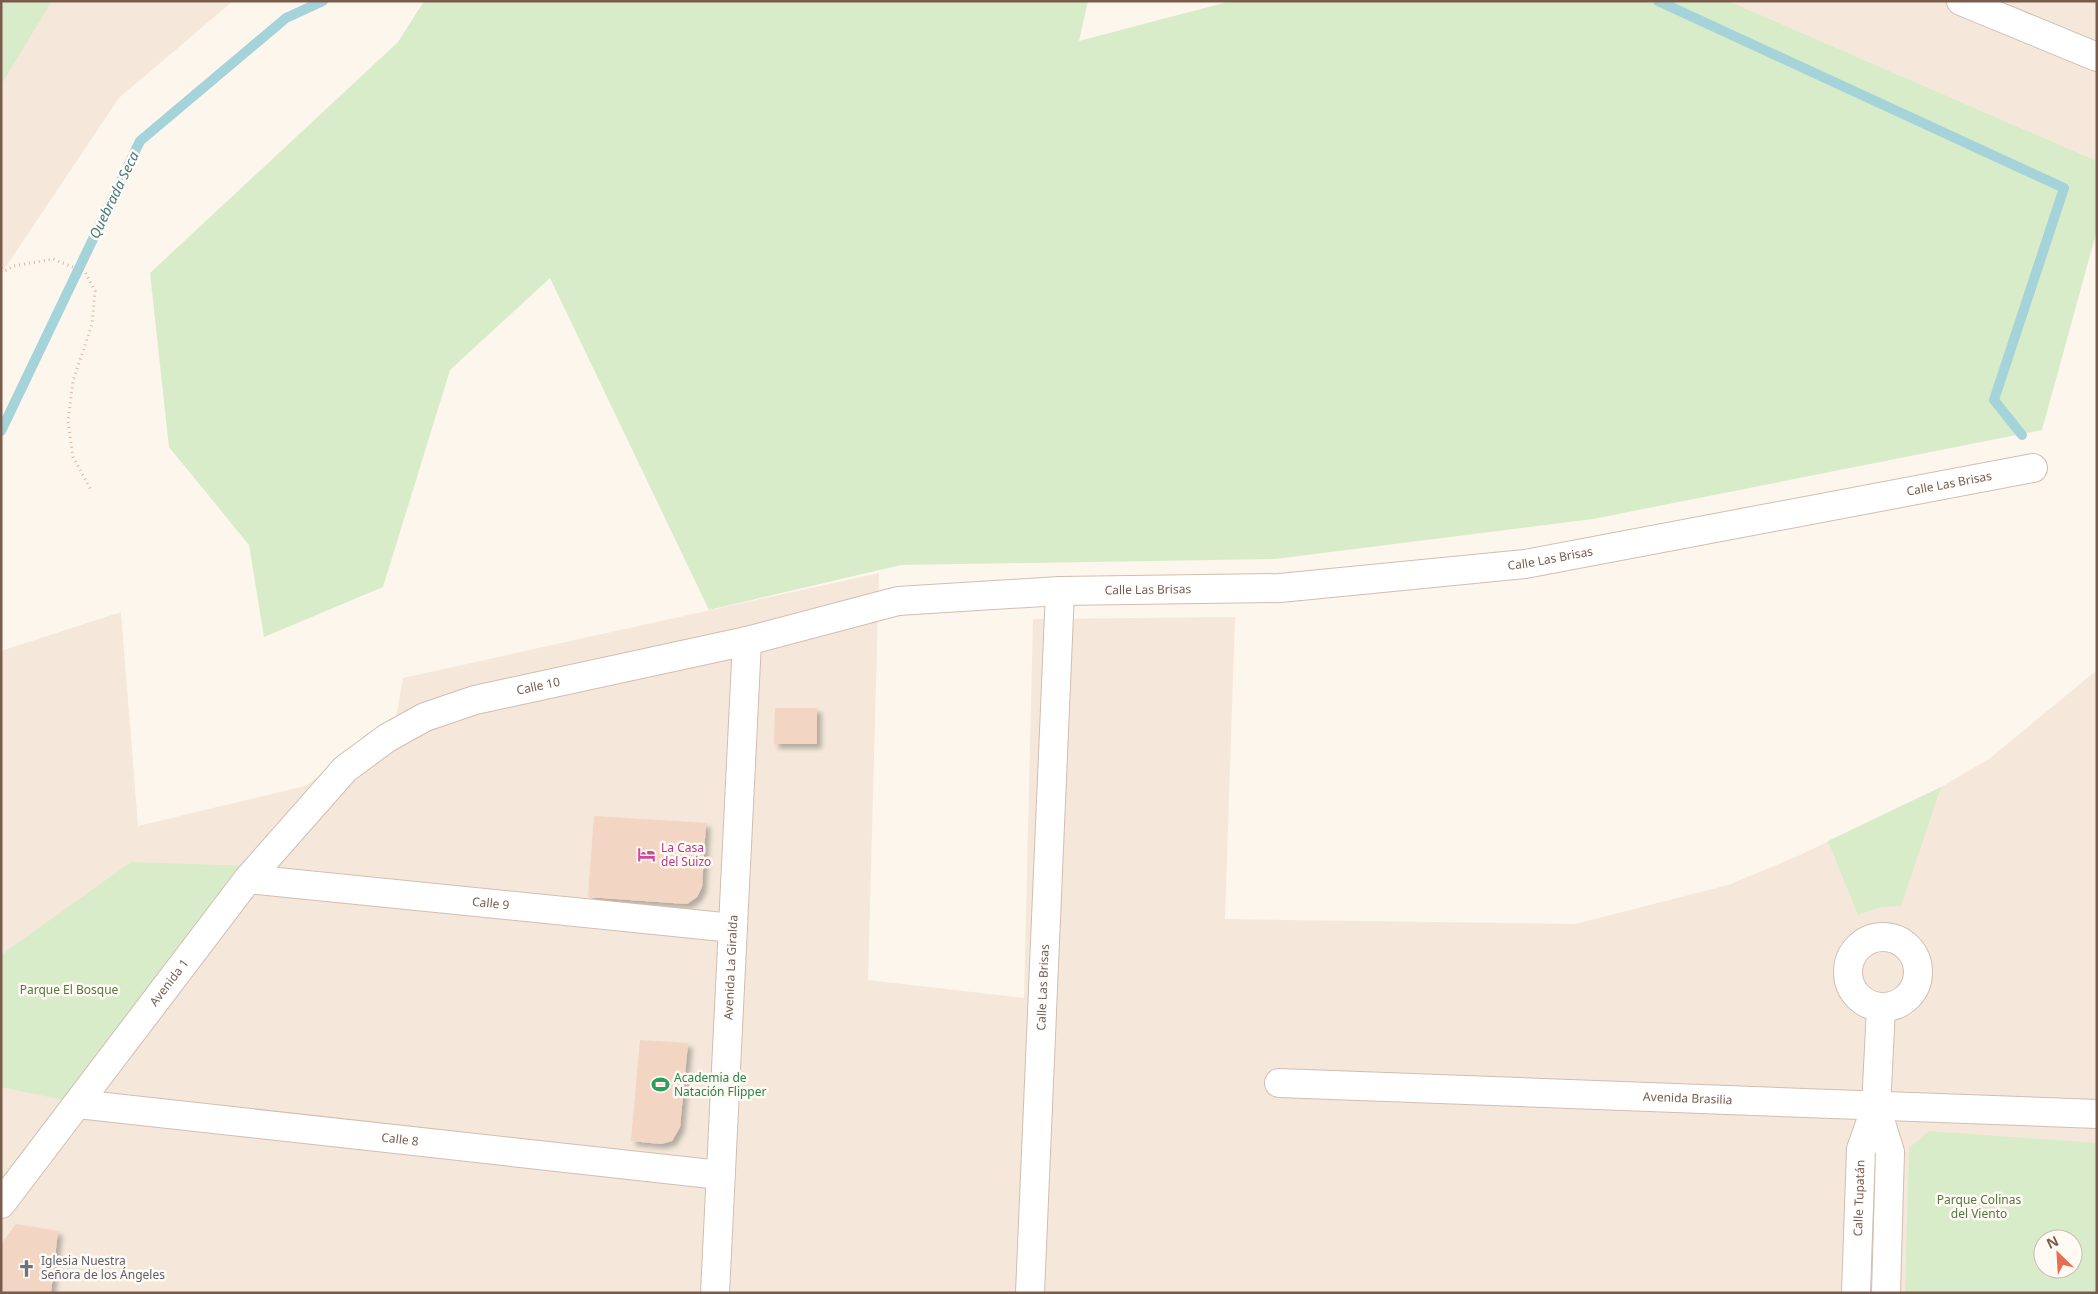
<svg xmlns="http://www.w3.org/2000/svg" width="2098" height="1294" font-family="'Noto Sans',sans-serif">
<defs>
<filter id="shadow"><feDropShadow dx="4.5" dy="4.5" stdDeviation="2.5" flood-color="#0004"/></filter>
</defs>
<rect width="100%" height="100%" fill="#fdf6ec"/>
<path fill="#f5e8da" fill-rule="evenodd" d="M1 1H233L119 98 1 274Z
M2097 1V161L1729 2V1Z
M879 573 868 980 1024 998 1033 619 1235 617 1225 919 1575 924 1728 885 1798 856 1941 787 1989 759 2097 670V1293H1V651L121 612 138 826 305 786 395 723 403 678ZM2043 1239H2073V1269H2043Z"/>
<path fill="#d8ecc9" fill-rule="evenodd" d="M1 1H52L1 85Z
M424 1H1088L1079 41 1231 1H1728L2097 161V230L2042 430 1593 519 1275 559 901 565 709 610 550 278 450 370 383 587 264 637 249 545 169 447 150 273 398 42Z
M1941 787 1901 906 1880 907 1858 915 1828 841Z
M131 862 254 866 68 1101 1 1087V955Z
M1929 1131 2097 1143V1293H1905L1909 1148ZM2043 1239H2073V1269H2043Z"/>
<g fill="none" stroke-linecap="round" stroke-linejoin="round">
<path stroke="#a5d3da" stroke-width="10" d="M1658 1 2064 188 1994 400 2022 435
M1 431 140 141 286 18 323 1"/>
</g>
<path fill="#f3d5c3" filter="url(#shadow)" d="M775 708H817V744H774Z
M594 816 706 823 702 887 697 897 687 904 588 897Z
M640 1040 688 1043 680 1127 672 1141 661 1144 631 1141Z
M16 1224 58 1231 51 1293H1V1244Z"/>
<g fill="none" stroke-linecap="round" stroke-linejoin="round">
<defs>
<g id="street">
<path d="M1961 1 2097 57"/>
<path id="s1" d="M248 879 733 928"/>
<circle cx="1883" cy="972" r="35"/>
<path id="s2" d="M1279 1083 2097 1114"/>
<path id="s3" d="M78 1104 720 1175"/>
<path d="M1876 1107 1890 1152 1886 1293"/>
<path id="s4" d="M1 1204 248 879 345 769 387 738 425 717 475 700 747 641 898 601 1060 591 1280 588 1525 564 2033 468"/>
<path id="s5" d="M715 1293 747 641"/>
<path id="s6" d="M1030 1293 1060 591"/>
<path id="s7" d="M1856 1293 1861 1149 1876 1107 1881 1008"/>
</g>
</defs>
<use href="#street" stroke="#d1beb0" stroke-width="30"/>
<path stroke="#d9b8a5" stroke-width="3" stroke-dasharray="1 4" stroke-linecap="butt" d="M1 273 14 266 53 259 85 272 95 291 92 324 73 381 68 421 73 457 92 492"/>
<use href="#street" stroke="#fff" stroke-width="28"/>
</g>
<defs>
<symbol id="hotel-bare" viewBox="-9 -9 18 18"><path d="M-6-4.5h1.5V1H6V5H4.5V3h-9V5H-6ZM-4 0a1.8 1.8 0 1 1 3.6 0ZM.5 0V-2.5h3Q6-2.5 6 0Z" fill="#d1479c" stroke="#fffaf3" stroke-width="2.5" paint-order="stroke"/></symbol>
<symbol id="stadium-bare" viewBox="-9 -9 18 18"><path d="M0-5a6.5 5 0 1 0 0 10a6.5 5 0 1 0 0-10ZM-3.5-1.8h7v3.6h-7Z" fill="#2e9e5b" stroke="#fffaf3" stroke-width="2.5" paint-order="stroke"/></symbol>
<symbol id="church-bare" viewBox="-9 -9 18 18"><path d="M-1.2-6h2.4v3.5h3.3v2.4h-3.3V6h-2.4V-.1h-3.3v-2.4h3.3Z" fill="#6b7280" stroke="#fffaf3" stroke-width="2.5" paint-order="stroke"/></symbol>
</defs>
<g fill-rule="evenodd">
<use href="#hotel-bare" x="634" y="842" width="25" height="25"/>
<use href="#stadium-bare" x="648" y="1072" width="25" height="25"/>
<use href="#church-bare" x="14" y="1256" width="25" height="25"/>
</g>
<g text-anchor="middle" stroke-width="5" stroke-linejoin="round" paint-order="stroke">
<g font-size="12" fill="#7a5c4d" stroke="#fffaf3">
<text dy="4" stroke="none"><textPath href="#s4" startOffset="2198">Calle Las Brisas</textPath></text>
<text dy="4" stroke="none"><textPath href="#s4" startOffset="1792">Calle Las Brisas</textPath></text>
<text dy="4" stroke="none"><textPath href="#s4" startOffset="1388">Calle Las Brisas</textPath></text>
<text dy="4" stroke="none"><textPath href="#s4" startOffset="768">Calle 10</textPath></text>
<text dy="4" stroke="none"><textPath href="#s1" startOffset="244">Calle 9</textPath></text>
<text dy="4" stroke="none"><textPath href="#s5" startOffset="326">Avenida La Giralda</textPath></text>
<text dy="4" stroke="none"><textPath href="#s4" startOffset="278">Avenida 1</textPath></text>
<text dy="4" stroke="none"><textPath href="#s6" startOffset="306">Calle Las Brisas</textPath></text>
<text dy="4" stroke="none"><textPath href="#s2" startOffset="409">Avenida Brasilia</textPath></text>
<text dy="4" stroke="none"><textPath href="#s3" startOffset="324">Calle 8</textPath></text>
<text dy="4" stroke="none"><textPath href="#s7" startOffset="95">Calle Tupatán</textPath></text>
</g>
<g font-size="12" fill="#b23c85" stroke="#fffaf3" text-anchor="start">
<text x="661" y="852">La Casa<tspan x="661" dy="14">del Suizo</tspan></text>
</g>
<g font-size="12" fill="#537a41" stroke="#fffaf3">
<text x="69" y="994">Parque El Bosque</text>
<text x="1979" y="1204">Parque Colinas<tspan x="1979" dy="14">del Viento</tspan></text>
</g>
<g font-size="12" fill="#27864d" stroke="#fffaf3" text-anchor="start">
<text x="674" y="1082">Academia de<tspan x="674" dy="14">Natación Flipper</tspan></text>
</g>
<g font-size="12" fill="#5b616d" stroke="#fffaf3" text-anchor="start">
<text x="41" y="1265">Iglesia Nuestra<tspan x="41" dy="14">Señora de los Ángeles</tspan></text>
</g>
<g font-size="14" font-style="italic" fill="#437c86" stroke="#fffaf3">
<text transform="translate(114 195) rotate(-64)" y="5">Quebrada Seca</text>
</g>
</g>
<rect width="2098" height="1294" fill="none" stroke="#7a5c4d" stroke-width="5"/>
<g transform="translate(2058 1254) rotate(335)"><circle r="24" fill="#fffaf3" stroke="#cabbb1"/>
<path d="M0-4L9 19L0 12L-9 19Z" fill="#e76f51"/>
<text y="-8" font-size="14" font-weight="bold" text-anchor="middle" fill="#7a5c4d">N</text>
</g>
</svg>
